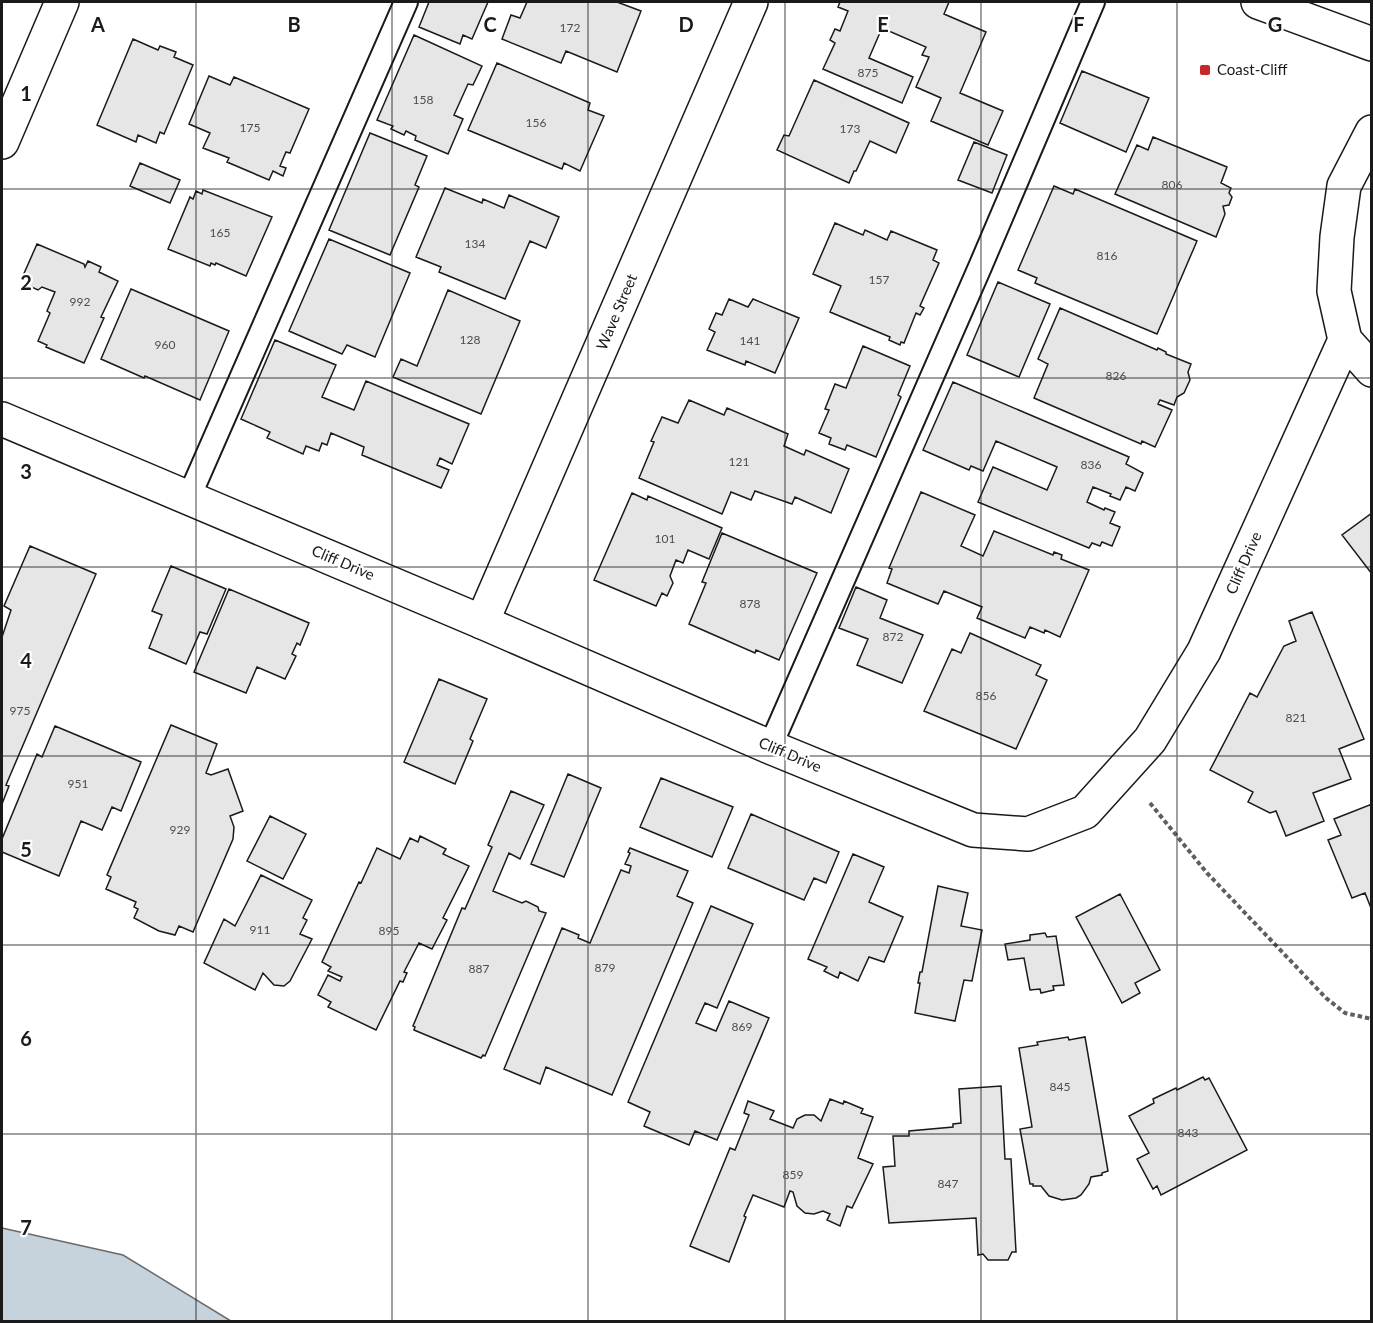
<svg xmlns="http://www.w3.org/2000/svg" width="1373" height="1323" font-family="Lato,sans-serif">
<rect width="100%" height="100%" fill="#fff"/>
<path fill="#c6d2dc" stroke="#6a6a6a" stroke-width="1.5" d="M2 1228 123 1255 231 1321H2Z"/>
<path fill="#e6e6e6" stroke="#1a1a1a" stroke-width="1.5" d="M429 2H488L472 39 463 35 460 44 419 27Z
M527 2H617L641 11 617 72 566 51 561 63 502 39 511 15 520 18Z
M840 2H949L944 14 986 32 960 93 1003 111 988 145 931 121 941 98 916 87 929 57 922 55 926 47 882 28 869 58 913 77 902 103 823 69 835 43 830 40 835 29 840 31 848 11 838 7Z
M414 35 482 66 473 85 468 84 454 115 463 119 448 154 415 140 416 136 406 131 404 135 391 129 393 126 377 120Z
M133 39 158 50 160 46 176 52 174 57 193 65 164 134 160 132 156 143 138 135 136 142 97 125Z
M497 63 590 103 588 110 604 116 580 171 564 163 562 169 468 130Z
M1082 71 1149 98 1126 152 1060 123Z
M209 76 230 85 234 77 309 109 290 153 286 152 280 166 286 168 283 176 273 171 269 180 227 162 229 158 203 148 210 133 189 124Z
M814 80 909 123 896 153 870 141 856 171H854L849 183 777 150 784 135 789 136Z
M370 133 427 156 415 185 419 187 390 255 329 230Z
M1153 137 1227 167 1221 183 1231 188 1229 193 1232 197 1229 205 1223 206 1225 214 1216 237 1115 194 1137 145 1148 150Z
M974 142 1007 155 992 193 958 180Z
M140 163 180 180 170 203 130 186Z
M1054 186 1073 194 1075 189 1197 241 1157 334 1035 283 1037 278 1018 270Z
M445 188 482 203 483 199 504 208 509 195 559 217 546 248 530 241 505 299 439 272 441 267 416 257Z
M203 190 272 217 246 276 216 263 215 265 211 263 210 266 168 249 190 197 193 199 196 191 202 194Z
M835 223 863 235 865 230 887 240 891 231 937 250 933 260 939 263 920 306 924 308 920 315 916 313 904 343 901 342 900 345 889 340 890 337 830 312 841 286 813 274Z
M329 239 410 273 375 357 347 345 342 354 289 331Z
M37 244 84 264 85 267 88 261 101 267 99 272 118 281 101 317 104 318 84 363 46 347 47 345 38 341 50 313 47 311 55 292 42 287 38 290 29 286 28 281 22 278Z
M998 282 1050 304 1019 377 967 355Z
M131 289 229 331 200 400 145 376 144 378 101 359Z
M448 290 520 321 481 414 393 377 401 359 417 366Z
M729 299 748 307 753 299 799 318 775 373 746 361 745 365 707 350 715 332 709 329 716 313 722 315Z
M1060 308 1157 350 1158 348 1166 352V354L1191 364 1188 372 1190 380 1184 393 1177 397 1174 405 1160 400 1158 404 1172 410 1155 447 1142 441 1141 444 1034 398 1048 364 1038 359Z
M275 340 336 365 322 397 354 410 366 381 469 424 452 464 440 458 437 465 449 470 441 488 362 455 364 447 331 433 327 445 322 443 319 451 306 446 303 454 267 438 270 432 241 419Z
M863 346 910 366 898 395 901 397 876 457 847 445 845 450 829 444 831 438 819 433 829 410 825 409 835 384 846 388Z
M953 382 1129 457 1126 464 1143 473 1135 491 1126 487 1120 500 1110 496 1111 494 1093 487 1087 502 1104 510 1105 508 1115 512 1110 523 1120 527 1112 546 1102 542 1100 546 1092 543 1089 548 978 502 993 467 1047 490 1057 467 996 441 983 471 971 466 969 470 923 450Z
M689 400 724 415 727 408 788 434 784 446 804 455 806 450 849 469 831 513 795 497 792 504 755 491 751 500 731 492 722 514 639 478 654 442 651 441 662 417 678 423Z
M921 492 975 515 961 546 983 556 994 531 1053 555 1054 552 1062 555 1061 559 1089 570 1060 637 1045 630 1044 633 1030 627 1025 638 977 618 982 607 944 591 938 604 887 583 892 569 889 568Z
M632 493 647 500 648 496 722 528 709 559 688 550 683 563 676 560 670 576 673 583 667 596 662 593 656 606 594 580Z
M1372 513V574L1342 535Z
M722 533 817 573 779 660 756 650 755 653 689 624 706 583 702 582Z
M30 546 96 574 6 785 9 786 2 804V637L11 610 4 606Z
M171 566 226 589 207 634 200 632 186 664 149 648 162 615 152 611Z
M856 587 887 600 880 618 923 635 902 683 857 665 868 639 839 628Z
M229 589 309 623 300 645 297 643 292 654 296 656 285 679 257 667 246 693 194 672Z
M1312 612 1364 739 1339 749 1351 779 1313 793 1324 821 1286 836 1276 811 1270 813 1248 802 1253 792 1210 770 1250 693 1257 697 1284 646 1296 641 1289 621Z
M970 633 1041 665 1036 675 1047 680 1016 749 924 711 952 649 961 653Z
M439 679 487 699 470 739 473 741 455 784 404 762Z
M171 725 217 744 206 773 211 775 228 769 243 811 230 816 234 827 233 839 193 932 179 926 175 935 159 931 134 918 138 909 134 907 136 902 106 889 111 877 107 875Z
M55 726 141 762 121 811 112 807 102 830 81 821 59 876 2 852V839L37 754 42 757Z
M568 774 601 788 564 877 531 864Z
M661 778 733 807 712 857 640 827Z
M511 791 544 805 520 859 509 853 493 891 522 903 526 901 538 907 539 911 546 913 485 1056 483 1055 481 1058 414 1030 415 1027 413 1026 462 908 465 909 492 847 488 845Z
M1372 804V908H1371L1365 893 1352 898 1328 840 1341 835 1334 819Z
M751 814 839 852 826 883 814 878 804 900 728 868Z
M270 816 306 834 283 879 247 861Z
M420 836 446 849 443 854 469 866 443 918 447 920 432 949 419 943 404 972 407 973 403 982 400 981 376 1030 328 1007 331 1002 318 995 328 975 340 981 342 977 328 971 331 967 322 962 359 882 361 883 377 848 400 859 410 838 418 842Z
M630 848 688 871 677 896 693 903 612 1095 546 1067 540 1084 504 1069 562 928 579 935 578 938 590 943 621 870 629 873 631 866 625 864 630 853 628 852Z
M853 854 884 867 869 902 903 917 884 962 869 957 858 981 840 972 838 978 824 971 827 967 808 959Z
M261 875 312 900 303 918 307 920 300 934 312 939 290 981 284 986 274 985 263 973 255 990 204 963 224 919 235 926Z
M938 886 968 893 961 926 982 930 972 981 964 980 955 1021 915 1013 920 983H918L920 972H922Z
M1120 894 1160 970 1135 983 1140 993 1122 1003 1076 917Z
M711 906 753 924 717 1008 705 1003 696 1023 716 1031 729 1001 769 1018 717 1140 695 1131 689 1145 644 1126 650 1112 628 1102Z
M1045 933 1047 937 1056 936 1064 985 1053 986 1054 990 1041 993 1040 989 1030 990 1024 958 1008 960 1005 944 1030 940V935Z
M1068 1037 1069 1040 1085 1037 1108 1171 1102 1173V1175L1091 1177 1089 1184 1081 1195 1076 1198 1062 1200 1049 1196 1041 1186H1033V1184H1030L1020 1129 1032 1127 1019 1048 1038 1045 1037 1042Z
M1203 1077 1205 1080 1209 1078 1247 1150 1161 1195 1157 1186 1153 1189 1137 1159 1149 1153 1129 1116 1154 1103 1153 1099 1176 1088 1177 1090Z
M1001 1086 1005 1159H1011L1016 1252H1012L1008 1260H988L983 1254 978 1255 976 1218 889 1223 883 1167 895 1166 893 1136H909V1131L953 1127V1124L961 1123 959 1089Z
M830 1099 843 1104 844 1101 863 1109 861 1113 873 1117 858 1158 873 1164 852 1208 847 1206 840 1226 827 1220 830 1214 823 1211 814 1214 805 1213 797 1206 793 1192 790 1191 784 1207 753 1195 744 1216 746 1217 729 1262 690 1246 730 1148 735 1150 749 1115 744 1113 748 1101 774 1111 770 1119 793 1128 797 1119 805 1115H814L821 1121Z"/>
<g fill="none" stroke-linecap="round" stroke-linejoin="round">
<defs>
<path id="service" d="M189 497 406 2
M770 747 980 267 1093 2"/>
<path id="minor" d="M2 142 62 2
M482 622 751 2"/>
<path id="tertiary" d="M1372 132 1344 186 1337 237 1334 291 1345 340 1372 370
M2 419 482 622 770 747 973 830 1028 834 1085 812 1150 740 1204 651 1345 340"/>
<path id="trunk" d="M1258 2 1372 44"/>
</defs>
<use href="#service" stroke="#1a1a1a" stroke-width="26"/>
<use href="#minor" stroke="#1a1a1a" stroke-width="36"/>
<use href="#tertiary" stroke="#1a1a1a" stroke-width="36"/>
<use href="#trunk" stroke="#1a1a1a" stroke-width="36"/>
<path stroke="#5f5f5f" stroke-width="4" stroke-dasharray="4.5 3" stroke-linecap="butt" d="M1150 803 1207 873 1326 998 1345 1013 1372 1019"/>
<use href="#service" stroke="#fff" stroke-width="22"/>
<use href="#minor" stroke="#fff" stroke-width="33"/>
<use href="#tertiary" stroke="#fff" stroke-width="33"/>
<use href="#trunk" stroke="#fff" stroke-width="33"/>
</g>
<path fill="none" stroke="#1a1a1a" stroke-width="1.5" stroke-opacity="0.55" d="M196 2V1322M392 2V1322M588 2V1322M785 2V1322M981 2V1322M1177 2V1322M2 189H1372M2 378H1372M2 567H1372M2 756H1372M2 945H1372M2 1134H1372"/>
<rect fill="#c62828" stroke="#fff" stroke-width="2" x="1199" y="64" width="12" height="12" rx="3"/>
<g text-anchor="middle" stroke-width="4.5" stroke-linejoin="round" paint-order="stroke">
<g font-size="12" fill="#4d4d4d">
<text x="570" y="32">172</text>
<text x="868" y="77">875</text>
<text x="423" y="104">158</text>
<text x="536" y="127">156</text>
<text x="250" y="132">175</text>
<text x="850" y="133">173</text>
<text x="1172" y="189">806</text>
<text x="220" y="237">165</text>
<text x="475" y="248">134</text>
<text x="1107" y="260">816</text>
<text x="879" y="284">157</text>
<text x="80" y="306">992</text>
<text x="470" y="344">128</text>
<text x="750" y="345">141</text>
<text x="165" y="349">960</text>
<text x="1116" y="380">826</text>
<text x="739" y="466">121</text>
<text x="1091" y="469">836</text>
<text x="665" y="543">101</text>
<text x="750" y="608">878</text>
<text x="893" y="641">872</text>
<text x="986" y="700">856</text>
<text x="20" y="715">975</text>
<text x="1296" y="722">821</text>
<text x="78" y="788">951</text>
<text x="180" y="834">929</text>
<text x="260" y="934">911</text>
<text x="389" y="935">895</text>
<text x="605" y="972">879</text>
<text x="479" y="973">887</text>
<text x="742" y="1031">869</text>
<text x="1060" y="1091">845</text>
<text x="1188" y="1137">843</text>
<text x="793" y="1179">859</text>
<text x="948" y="1188">847</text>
</g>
<g font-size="15" fill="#1a1a1a" stroke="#fff" text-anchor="start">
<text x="1217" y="75">Coast-Cliff</text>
</g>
<g font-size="15" fill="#1a1a1a" stroke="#fff">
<text transform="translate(617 312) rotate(-67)" y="5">Wave Street</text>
<text transform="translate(343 563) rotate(23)" y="5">Cliff Drive</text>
<text transform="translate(1244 563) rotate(-66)" y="5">Cliff Drive</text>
<text transform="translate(790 755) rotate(23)" y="5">Cliff Drive</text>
</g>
</g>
<g font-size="20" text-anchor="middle" font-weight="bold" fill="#1a1a1a" stroke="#fff" stroke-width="4.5" stroke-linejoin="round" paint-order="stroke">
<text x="98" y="32">A</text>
<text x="294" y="32">B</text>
<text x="490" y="32">C</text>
<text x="686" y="32">D</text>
<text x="883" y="32">E</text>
<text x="1079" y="32">F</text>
<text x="1275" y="32">G</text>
<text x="26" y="101">1</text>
<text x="26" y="290">2</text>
<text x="26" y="479">3</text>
<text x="26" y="668">4</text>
<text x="26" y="857">5</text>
<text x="26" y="1046">6</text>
<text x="26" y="1235">7</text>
</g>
<rect width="1373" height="1323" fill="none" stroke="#1a1a1a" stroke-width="6"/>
</svg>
